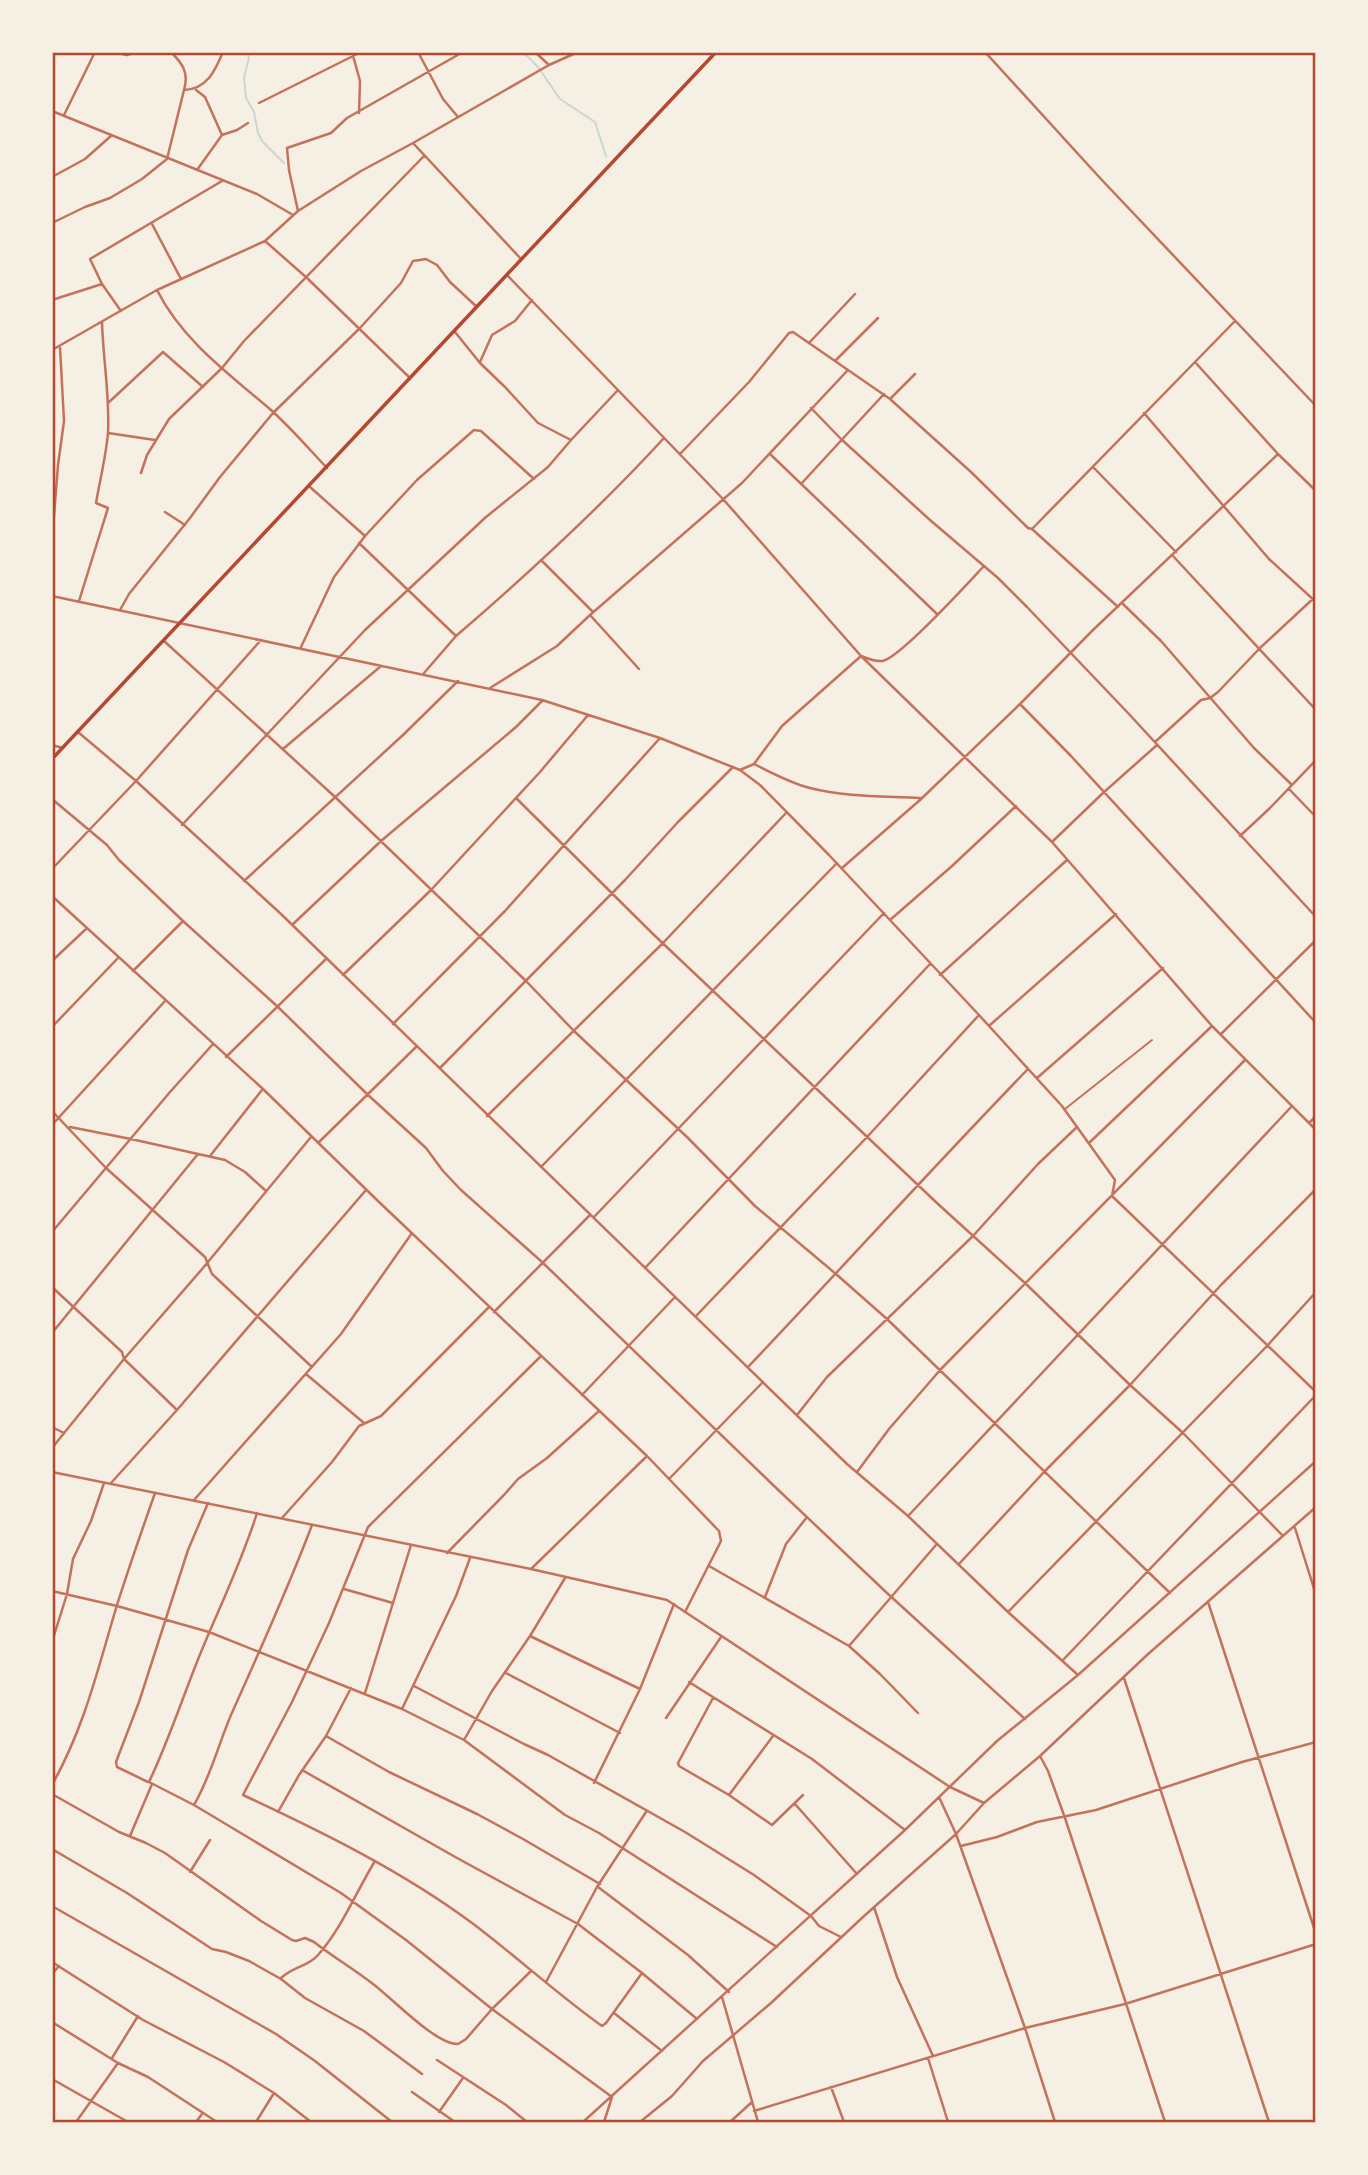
<svg xmlns="http://www.w3.org/2000/svg" width="1368" height="2175" font-family="Commissioner,sans-serif">
<rect width="100%" height="100%" fill="#f6efe4"/>
<g fill="none" stroke-linecap="round" stroke-linejoin="round">
<path stroke="#c9d6d2" stroke-width="2" d="M247 52 249 58 244 77 246 98 254 112 258 133 262 141 284 163
M523 52 538 67 560 99 595 122 606 156"/>
<path stroke="#c5725c" stroke-width="2" d="M1065 1109 1152 1040"/>
<path stroke="#c5725c" stroke-width="2.5" d="M113 52 127 55 136 52
M171 52C183 64 189 73 184 90
M352 52 360 81 359 113
M418 52 443 99 458 117
M535 52 549 65
M985 52 1100 178 1316 406
M1312 52 1316 59
M196 90 205 97 222 135
M259 103 361 52
M52 111 257 194 293 215
M64 115 95 52
M413 143 521 259
M197 170 222 135 237 130 248 123
M52 177 85 159 112 135
M298 211 289 170 287 148 331 133 347 118 463 52
M52 223 85 207 110 198 142 179 167 159 184 90C207 89 215 71 223 52
M152 224 181 279
M265 241 307 278 410 378
M508 276 723 499 861 656 1052 842 1212 1026 1316 1130
M157 290C182 340 229 374 271 410 291 428 309 449 327 468
M52 300 102 284
M121 311 102 284 90 259 222 181
M455 332 480 363 505 387 538 423 571 440
M809 343 855 294
M52 350 157 290 265 241 298 211 361 171 413 143 549 65 578 52
M835 361 878 318
M480 362 492 335 515 321 532 300
M1195 362 1278 454 1316 491
M890 399 915 374
M108 403 163 352 203 387
M811 408 841 439 930 520 998 578 1027 607 1128 713 1316 917
M1144 413 1269 559 1316 602
M108 433 155 440
M680 454 749 382 789 333 793 332 890 399 971 472 1028 528 1032 529 1118 607
M770 454 937 614
M1093 467 1176 552
M141 473 147 455 169 419 222 368 244 341 424 156
M801 484 884 394
M310 487 365 536 417 480 474 430 481 431 534 479
M165 512 185 525
M1032 529 1235 321
M52 541 58 465 64 421 60 347
M359 543 456 636 424 673
M1173 556 1316 710
M541 560 593 612
M52 596 542 700 660 738 740 770 760 785 829 855 979 1015 1062 1106 1115 1180 1112 1196 1316 1392
M79 601 108 508 96 503C100 480 106 456 108 433 110 396 103 359 102 322
M1123 604 1161 641 1254 748 1292 785
M120 610 129 594 190 518 220 477 273 413 360 328 401 283 413 261 426 259 437 265 450 282 477 307
M590 615 639 669
M456 636C528 574 599 509 664 438
M164 641 334 796 526 981 574 1031 687 1137 755 1206 836 1274 887 1319 1170 1593
M301 647 334 577 365 536
M490 688 557 646 590 615 742 483 847 371
M1020 704 1071 756 1316 1023
M78 732 136 781 281 914 847 1464 908 1516 1008 1612 1078 1675
M1155 742 1201 700 1210 698 1218 692 1260 648 1316 596
M52 745 63 748
M283 749 381 666
M754 764C772 773 790 783 810 788 845 797 884 796 920 798
M740 770 754 764 782 726 861 656C867 658 875 662 882 661 899 659 968 583 983 567
M1289 789 1316 817
M516 798 653 934 938 1204 1025 1283 1130 1385 1183 1433 1283 1536
M52 799 107 845 119 860 183 921 278 1007 367 1094 426 1148 443 1171 461 1190 542 1262 772 1484 887 1593 1025 1719
M182 825 365 630 486 517 548 467 571 440 618 390
M1240 836 1270 808 1316 760
M1052 842 1103 793 1157 745
M842 868 920 800 1020 704 1093 630 1278 454
M52 869 136 781 261 640
M244 881 403 735 458 681
M52 896 263 1089 379 1202 647 1456 719 1531 721 1541 685 1612
M890 920 952 866 1016 806
M292 925 381 841 516 727 542 701
M52 961 87 928
M133 971 183 921
M343 975 431 890 540 772 588 715
M940 975 1067 860
M393 1024 505 911 660 738
M990 1025 1116 914
M52 1027 118 958
M1221 1034 1316 940
M226 1057 326 959
M440 1068 625 880 678 822 733 767
M1037 1078 1163 968
M52 1111 106 1168 205 1257 212 1274 312 1367
M487 1116 663 943 786 813
M1309 1123 1316 1116
M52 1125 165 1001
M70 1127 131 1139 225 1160 245 1172 266 1191
M1090 1142 1212 1026
M318 1143 416 1047
M210 1156 262 1090
M541 1167 837 863
M594 1217 884 913
M52 1232 170 1092 213 1044
M645 1268 930 964
M52 1287 122 1352 124 1359 176 1409
M494 1312 590 1215
M696 1316 868 1136 979 1015
M52 1333 198 1154
M540 1357 368 1527 329 1623 292 1702 243 1795C322 1832 402 1871 472 1923 516 1956 557 1994 602 2026L606 2023 642 1973
M748 1367C842 1268 933 1167 1028 1069
M306 1374 364 1423
M582 1395 675 1297
M797 1415 827 1377 973 1236 1038 1164 1077 1127
M52 1427 64 1433
M52 1448 124 1359 203 1268 311 1137
M857 1472 889 1429 941 1369 1245 1060
M669 1479 763 1382
M111 1483 177 1410 366 1190
M194 1500 341 1334 412 1233
M257 1513C242 1561 220 1606 201 1652 183 1696 169 1740 149 1782L194 1805 341 1893 406 1940 492 2009 612 2097 604 2122
M909 1515 1292 1106
M282 1518 332 1462 359 1426 381 1416 386 1411 489 1307
M1295 1528 1316 1595
M447 1553 503 1496 518 1479 547 1458 599 1411
M959 1564 1044 1472 1130 1385 1221 1285 1316 1189
M709 1566 849 1646 880 1674 918 1713
M531 1569 647 1456
M344 1589 393 1603
M52 1591 117 1606 209 1632 402 1709 464 1740 565 1815 599 1833 777 1947
M765 1597 786 1544 807 1517
M1208 1602 1316 1934
M1008 1612 1267 1346 1316 1292
M530 1636 640 1689
M52 1642 67 1594 73 1559 91 1521 104 1483
M849 1646 936 1545
M1063 1660 1316 1395
M506 1673 620 1733
M1124 1678 1269 2122
M689 1682 812 1759 905 1830
M414 1686 524 1744 548 1755 685 1832 754 1875 811 1916 819 1926 841 1937
M365 1693 411 1545
M713 1698 678 1763 679 1766 729 1795 772 1825 803 1795
M402 1709 456 1596 470 1558
M666 1718 721 1637
M326 1736 389 1772 477 1814 523 1839 600 1884
M464 1740 492 1691 530 1636 565 1578
M1040 1756 1048 1771 1065 1818 1165 2122
M302 1770 457 1858 578 1924 642 1973 697 2019
M148 1782 117 1767 116 1762 139 1702 188 1550 208 1503
M594 1783 640 1689 674 1604
M52 1785C85 1726 98 1668 117 1605 129 1567 142 1530 155 1493
M950 1787 984 1803
M52 1794 119 1832 146 1843 165 1853 261 1921 292 1940 296 1941 305 1938 314 1942C333 1957 354 1969 373 1984 392 1998 436 2045 458 2044L466 2039 492 2009 531 1971
M729 1795 773 1736
M939 1797 956 1834 1025 2028 1055 2122
M795 1804 857 1874
M194 1805C213 1772 219 1740 235 1706 262 1646 289 1586 312 1525
M278 1812 299 1775 326 1736 351 1688
M130 1836 152 1784
M961 1846 997 1837 1037 1822 1096 1810 1242 1762 1316 1742
M52 1849 127 1893 212 1949 226 1952 249 1961 281 1979 305 1998 364 2031 422 2074
M190 1872 210 1840
M598 1887 688 1955 729 1992
M52 1906 276 2034 315 2061 392 2122
M874 1907 897 1977 933 2056
M52 1962 143 2020 224 2062 274 2093 311 2122
M52 1974 59 1966
M281 1978C295 1965 308 1967 318 1955 342 1928 356 1892 375 1861
M546 1982 597 1887 646 1812
M722 1997 758 2122
M614 2013 662 2051
M52 2022 118 2063 148 2077 217 2122
M112 2058 138 2016
M928 2058 948 2122
M437 2060 506 2105 527 2122
M52 2079 128 2122
M831 2087 844 2122
M412 2092 455 2122
M754 2111 1025 2028 1125 2004 1316 1944
M439 2112 463 2078
M76 2122 118 2063
M196 2122 202 2114
M256 2122 274 2093
M583 2122 905 1830 997 1741 1078 1675 1316 1461
M640 2122 672 2096 703 2061 771 2003 863 1917 956 1834 984 1803 1040 1756 1147 1655 1316 1507
M730 2122 752 2102"/>
<path stroke="#c5725c" stroke-width="2.5" d="M52 1472 531 1569 667 1600 950 1787"/>
<path stroke="#b5482f" stroke-width="3.5" d="M52 759 716 52"/>
</g>
<rect width="1368" height="2175" fill="none" stroke="#f6efe4" stroke-width="108"/>
<rect x="54" y="54" width="1260" height="2067" fill="none" stroke="#b5482f" stroke-width="2.5"/>
</svg>
